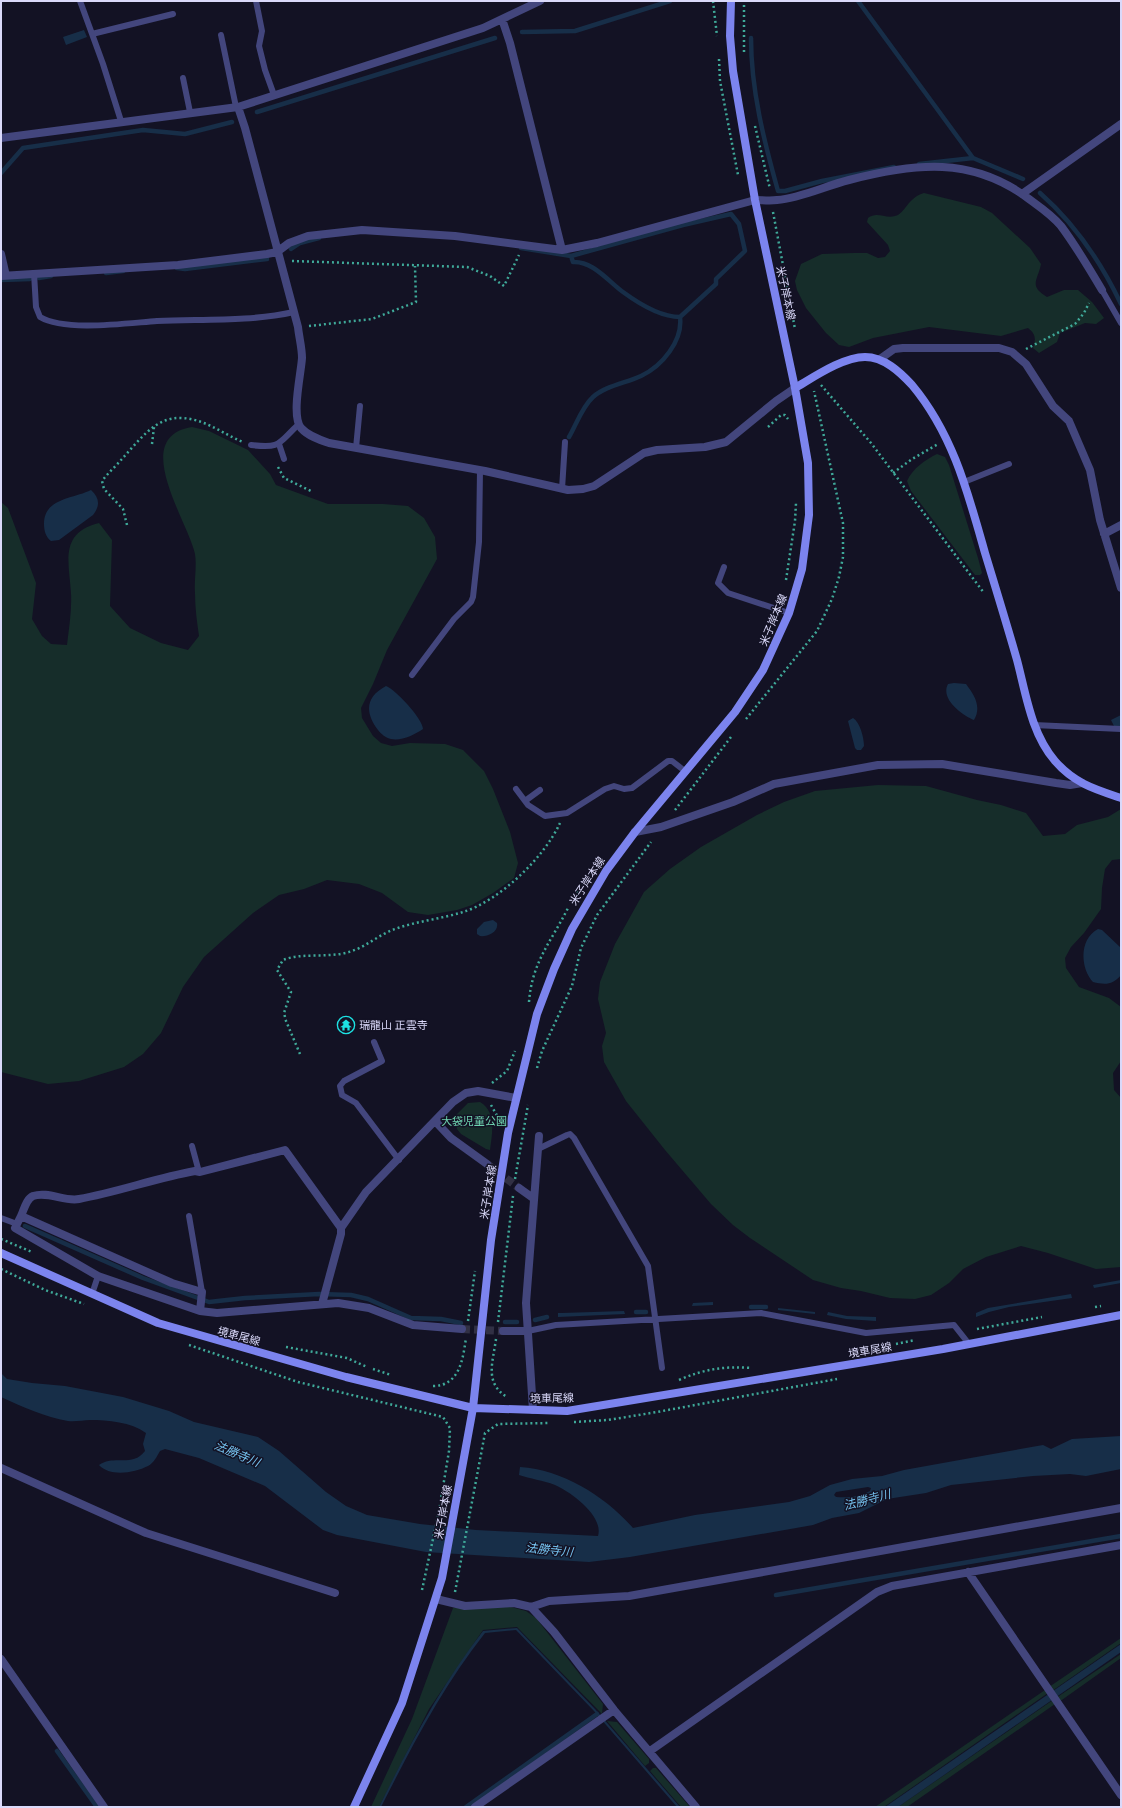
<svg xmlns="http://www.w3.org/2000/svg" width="1122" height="1808" font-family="'Space Grotesk','Noto Sans JP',sans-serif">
<rect width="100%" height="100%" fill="#131224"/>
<path fill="#162d2a" d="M924 193 981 207 992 213 1030 248 1041 264C1038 280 1028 286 1047 297L1064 290H1078L1092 302 1104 318 1096 324 1085 323 1060 333 1057 342 1039 353 1033 348C1036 339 1036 334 1028 328L1001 336 929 327 873 338 849 347 839 345 826 333 806 308 797 290 795 281 801 264 822 254 854 253H867L878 258 885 257 890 251 888 245 867 222 868 218C877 211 885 219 895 216 905 214 907 198 924 193Z
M192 427 209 431 248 450 270 474 276 485 328 504H383L408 506 424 518 435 537 437 559 387 650 373 684 361 708 362 718 373 736 381 743 392 746 410 743 445 744 463 750 484 771 493 789 510 832 518 863 514 878 493 893 472 905 457 910 428 915 408 912 382 893 359 884 327 880 304 889 279 895 253 913 204 957 183 987 161 1033 143 1054 124 1067 79 1081 48 1084 1 1072V502L8 508 36 583 32 619 42 636 51 644 67 645C69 628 72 610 71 593 69 562 59 533 99 523L112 540 110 606 130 628 161 643 188 650 199 636C197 622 195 608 195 593 194 581 197 566 195 554 188 521 129 437 192 427Z
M937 454 945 457 949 465 978 558 982 573 980 575H975L911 491 907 481C913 468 925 460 937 454Z
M878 785 926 786 977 800 1001 805 1026 813 1043 836 1065 834 1077 825 1108 817 1121 809V859L1112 860 1105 869 1102 888 1101 909 1084 933 1071 947 1065 958 1066 968 1079 987 1109 998 1121 1007V1061L1113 1073 1114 1090 1121 1098V1267L1096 1269 1048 1253 1021 1246 986 1257 963 1269 949 1283 931 1295 915 1299 890 1298 861 1291 841 1288 813 1280 750 1238 733 1225 711 1204 665 1150 626 1101 604 1062 602 1046 606 1033 598 999 600 982 615 944 644 892 670 869 701 847 757 815 784 802 815 791Z
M480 1102C497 1112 492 1134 490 1150L486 1149 461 1134 457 1129 455 1116 468 1103Z
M511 1607 526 1611 536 1618 603 1704 602 1714 517 1627 483 1630 429 1709 379 1807H371L412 1719 453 1608Z
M1121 1638V1643L1052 1691 1049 1687Z
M1121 1654V1658L1059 1702 1056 1698Z
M1045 1690 1048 1693 884 1807H875Z
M1053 1700 1055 1704 907 1807H898Z
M607 1721 617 1722 649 1759V1763L645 1766Z
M653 1768H656L690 1807H681L650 1771Z"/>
<path fill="#172e48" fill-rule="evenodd" d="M84 30 87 37 66 45 63 37Z
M91 490C100 498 100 506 93 515L59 540 51 541C46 537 44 531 44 524 44 498 73 499 91 490Z
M954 683 966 684C974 695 982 706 974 720 962 715 940 699 948 684Z
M386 686C396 690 423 719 423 729 414 735 402 741 391 739 386 738 381 734 378 730 365 713 365 697 386 686Z
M1121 715V726H1114L1111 720Z
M853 718C860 722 864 738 864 746L861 750H857L855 748 848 721Z
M493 920 497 923C499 932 487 937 480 936L477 934V929L484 922Z
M1098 929 1102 930 1121 948V975C1113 985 1105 985 1093 982 1080 968 1079 939 1098 929Z
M1121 1280V1283L1094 1288 1093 1285Z
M1071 1294 1072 1298 1009 1307 989 1312 976 1317V1313L988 1308Z
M713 1302V1305L692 1306 693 1303Z
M778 1308 815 1312V1314L778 1310Z
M624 1311 625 1314 558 1317V1313H562Z
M828 1312 847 1316 876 1317V1321L846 1319 827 1315Z
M1 1373 7 1379 32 1383 65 1386 123 1397 169 1411 194 1422 258 1437 279 1451 326 1492 346 1506 367 1515 420 1524 476 1530 598 1536C604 1516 571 1492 555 1485 543 1480 530 1479 519 1475L520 1467C563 1470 605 1496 633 1528L695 1515 789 1502 810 1496 830 1485 852 1479 882 1476 904 1470 1043 1445 1051 1449 1072 1439 1121 1436V1469L1086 1476 1070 1474 1033 1476 951 1485 926 1493 887 1499 859 1513 832 1518 813 1525 630 1557 589 1562 426 1552 337 1535 323 1530 265 1486 199 1458 165 1449 160 1451C157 1456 154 1463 148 1466 134 1473 110 1477 99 1465 115 1454 132 1468 145 1451L143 1444 146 1433C131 1422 108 1420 90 1420 83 1420 75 1422 68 1421 45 1417 23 1407 1 1397ZM868 1487 871 1488 870 1491C859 1497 848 1498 836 1497L834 1495 836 1492Z
M517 1628 595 1709 680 1807H677L594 1711 516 1630 485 1633C443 1686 412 1746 381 1807H379C409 1746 441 1685 483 1631Z
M1121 1644V1652L898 1807H885Z"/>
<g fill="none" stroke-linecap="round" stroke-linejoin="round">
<path stroke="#172e48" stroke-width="4.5" d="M858 1 973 158
M522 32 575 31 670 1
M751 38C751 90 764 141 778 191H785L822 181 894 167
M257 112 495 38
M919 164 973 158 1023 179
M1 173 23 148 143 130 185 134 232 122
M1040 193C1075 224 1101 262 1121 304
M521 248 571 256 683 225 731 214 739 224 745 251 716 279V284L680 317C661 317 638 303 623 292 608 281 593 261 573 262L571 256
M291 249 300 243 319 238
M177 268 185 269 267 259
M106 273 123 271
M39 278 51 276
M1 280 30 279
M569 437C576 425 582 407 593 397 605 386 626 383 641 376 662 366 683 341 680 317
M25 1226 143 1278 209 1302 245 1298 319 1294 351 1295 368 1299 411 1318 441 1319 461 1323
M751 1307H766
M636 1312H646
M535 1320 547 1317
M505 1322H517
M776 1595 1121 1536
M57 1751 97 1807
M466 1807 597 1714"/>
<path stroke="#313044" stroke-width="8" stroke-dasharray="8 4" stroke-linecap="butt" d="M487 1164 519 1188
M462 1329 503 1331"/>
<path stroke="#3fa999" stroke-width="2.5" stroke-dasharray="2 3" stroke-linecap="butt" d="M713 1 717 36
M744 52V1
M719 59 720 81 738 175
M755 126 770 189
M773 212 795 329
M292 261 467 267 490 276 504 286 519 255
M309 326 372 319 416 302 415 266
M1026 349 1075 324 1084 313 1089 303
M821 385 871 443 984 593
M768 427 781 415H785L788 419
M152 444 154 427
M278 467 284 478 313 492
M893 473 912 459 938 444
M127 525 123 509 104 489 102 481C108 473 115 467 121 460 138 442 155 416 182 418 205 419 223 434 243 442
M786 580 795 521 796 503
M746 719 817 631 832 599 839 577 843 557V523L814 391
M675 810 731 737
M577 893 591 872
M529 1002C532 962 551 942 568 908
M300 1054 286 1021 284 1013 291 992 277 970 283 960C302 952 330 959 352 951 367 946 380 934 395 929 417 921 441 919 463 912 499 901 544 858 560 823
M537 1068 542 1051 572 986 581 948 597 915 651 842
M492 1083 507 1071 515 1051
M491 1105 499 1119
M515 1179 528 1105
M1 1239 32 1252
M1 1269 45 1290 84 1304
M1095 1307 1101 1306
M468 1321 475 1271
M498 1322 513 1196
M977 1329 1042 1317
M496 1339C493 1362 484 1383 507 1397
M896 1344 915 1340
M189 1345 298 1382 443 1417 450 1428 449 1451 439 1511 422 1590
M286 1347 347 1358 367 1367
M373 1369 391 1375
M679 1380C704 1369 724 1366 751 1368
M433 1386C460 1386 463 1358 466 1338
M574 1422 608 1420 657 1412 837 1379
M455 1592 485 1433 498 1424 549 1423"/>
<path stroke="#43467d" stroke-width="6" d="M80 1 103 64 121 121
M256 1 262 31 259 46 265 70 274 95
M92 34 173 14
M221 35 236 107
M183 78 190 112
M34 273 36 307 40 317C65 332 128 323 157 321 203 319 248 322 294 312
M1102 290 1121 323
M279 444 284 459
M251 445C282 449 278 443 299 424
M356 448 360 406
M964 482 1009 464
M562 489 565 442
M724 567 718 583 728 593 789 613
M412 675 454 619 471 602 473 597 479 542 480 470
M1034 725 1121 729
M516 789 528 805 545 816 567 813 605 789 614 786 624 789 632 788 668 761H672L686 772
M525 801 540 790
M374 1042 382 1061 344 1081 340 1086 342 1095 356 1103 399 1160
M192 1146 199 1172
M538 1149 567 1135 570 1134 574 1138 648 1266 662 1368
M189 1216 202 1292
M1 1218 17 1224
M92 1294 98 1276
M528 1331 556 1325 761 1313 866 1333 954 1325 969 1344"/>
<path stroke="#43467d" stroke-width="8" d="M502 19 510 43 562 250
M238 107 245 128 298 327C299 337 302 348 302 358 301 374 291 416 301 428 308 436 320 440 329 443L485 471 568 490 583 489 594 486 644 453 657 450 705 447 726 442 776 401 795 388
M1 138 238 107 483 28 540 1
M1022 194 1121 124
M1 254 6 276
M1 276 178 265 267 254 277 252 289 243 308 236 362 230 455 236 562 250 597 243 755 200C762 200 770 201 777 200 801 198 825 186 849 180 915 163 972 156 1029 199 1040 207 1052 215 1061 226 1076 246 1089 268 1102 290
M880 359 894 349 903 348H999L1012 352 1026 364 1053 406 1069 421 1090 470 1100 520 1121 588
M1104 534 1121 525
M635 832 661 827 733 802 774 784 878 765 942 764 1056 783 1070 785 1082 783
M435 1121 451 1138 487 1164
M519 1188 533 1198
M21 1216C24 1210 26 1199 33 1196 48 1191 65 1202 79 1199 118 1192 156 1178 195 1171L200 1172 285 1150 341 1228V1234L322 1304
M341 1228 366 1192 453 1102 466 1093 478 1091 516 1098
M200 1311 202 1292 172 1283 21 1216 15 1228 98 1276 200 1311 217 1313 338 1303 369 1308 413 1325 462 1329
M503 1331H528
M533 1410 526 1303 539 1136
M1 1468 146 1533 335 1593
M968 1572 1121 1795
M436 1599 465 1606 514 1603 531 1607 549 1601 629 1596 1121 1508
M531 1607 554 1632 614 1710 696 1807
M1 1659 104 1807
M650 1751 877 1592 892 1586 1121 1545
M475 1807 614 1710"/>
<path stroke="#7c84ee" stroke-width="8" d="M795 388C814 377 843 357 865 357 884 357 900 372 912 385 953 434 968 493 985 553 996 589 1007 625 1017 660 1026 694 1031 733 1055 761 1074 783 1094 789 1121 798
M1 1253 158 1323 346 1377 473 1408 567 1411 943 1349 1121 1315
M354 1807 402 1703 442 1578 473 1408 491 1240 508 1133 537 1014 554 969 572 929 606 871 635 832 735 712 763 670 789 613 802 569 809 515 808 463 795 388 755 200 733 71 730 36 731 1"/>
</g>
<defs>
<symbol id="temple-ring" viewBox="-11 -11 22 22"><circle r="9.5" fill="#131224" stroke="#1de1e2" stroke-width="1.5"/><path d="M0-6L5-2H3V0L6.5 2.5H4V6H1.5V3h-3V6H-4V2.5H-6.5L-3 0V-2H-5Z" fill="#1de1e2"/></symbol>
</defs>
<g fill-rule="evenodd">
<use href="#temple-ring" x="336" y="1015" width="20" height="20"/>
</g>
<g text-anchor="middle" stroke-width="3" stroke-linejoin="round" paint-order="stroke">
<g font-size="11" fill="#dad9fa" stroke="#131224">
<text transform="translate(786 293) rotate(78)" y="4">米子岸本線</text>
<text transform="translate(773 620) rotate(-68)" y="4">米子岸本線</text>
<text transform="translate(587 881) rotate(-57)" y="4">米子岸本線</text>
<text transform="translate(488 1192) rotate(-81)" y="4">米子岸本線</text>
<text transform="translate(239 1336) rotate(15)" y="4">境車尾線</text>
<text transform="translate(870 1350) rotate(-10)" y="4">境車尾線</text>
<text transform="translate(552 1398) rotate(-1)" y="4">境車尾線</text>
<text transform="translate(443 1512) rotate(-80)" y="4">米子岸本線</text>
</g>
<g font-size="11" fill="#dad9fa" stroke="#131224" text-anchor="start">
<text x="359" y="1029">瑞龍山 正雲寺</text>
</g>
<g font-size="11" fill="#6ed2af" stroke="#131224">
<text x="474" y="1125">大袋児童公園</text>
</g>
<g font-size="12" font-style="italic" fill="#74c0ed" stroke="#131224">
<text transform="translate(237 1454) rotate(23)" y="4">法勝寺川</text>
<text transform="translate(867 1500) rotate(-15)" y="4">法勝寺川</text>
<text transform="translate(549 1550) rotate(6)" y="4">法勝寺川</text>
</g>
</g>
<rect width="1122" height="1808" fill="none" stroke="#dad9fa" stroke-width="4"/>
</svg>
